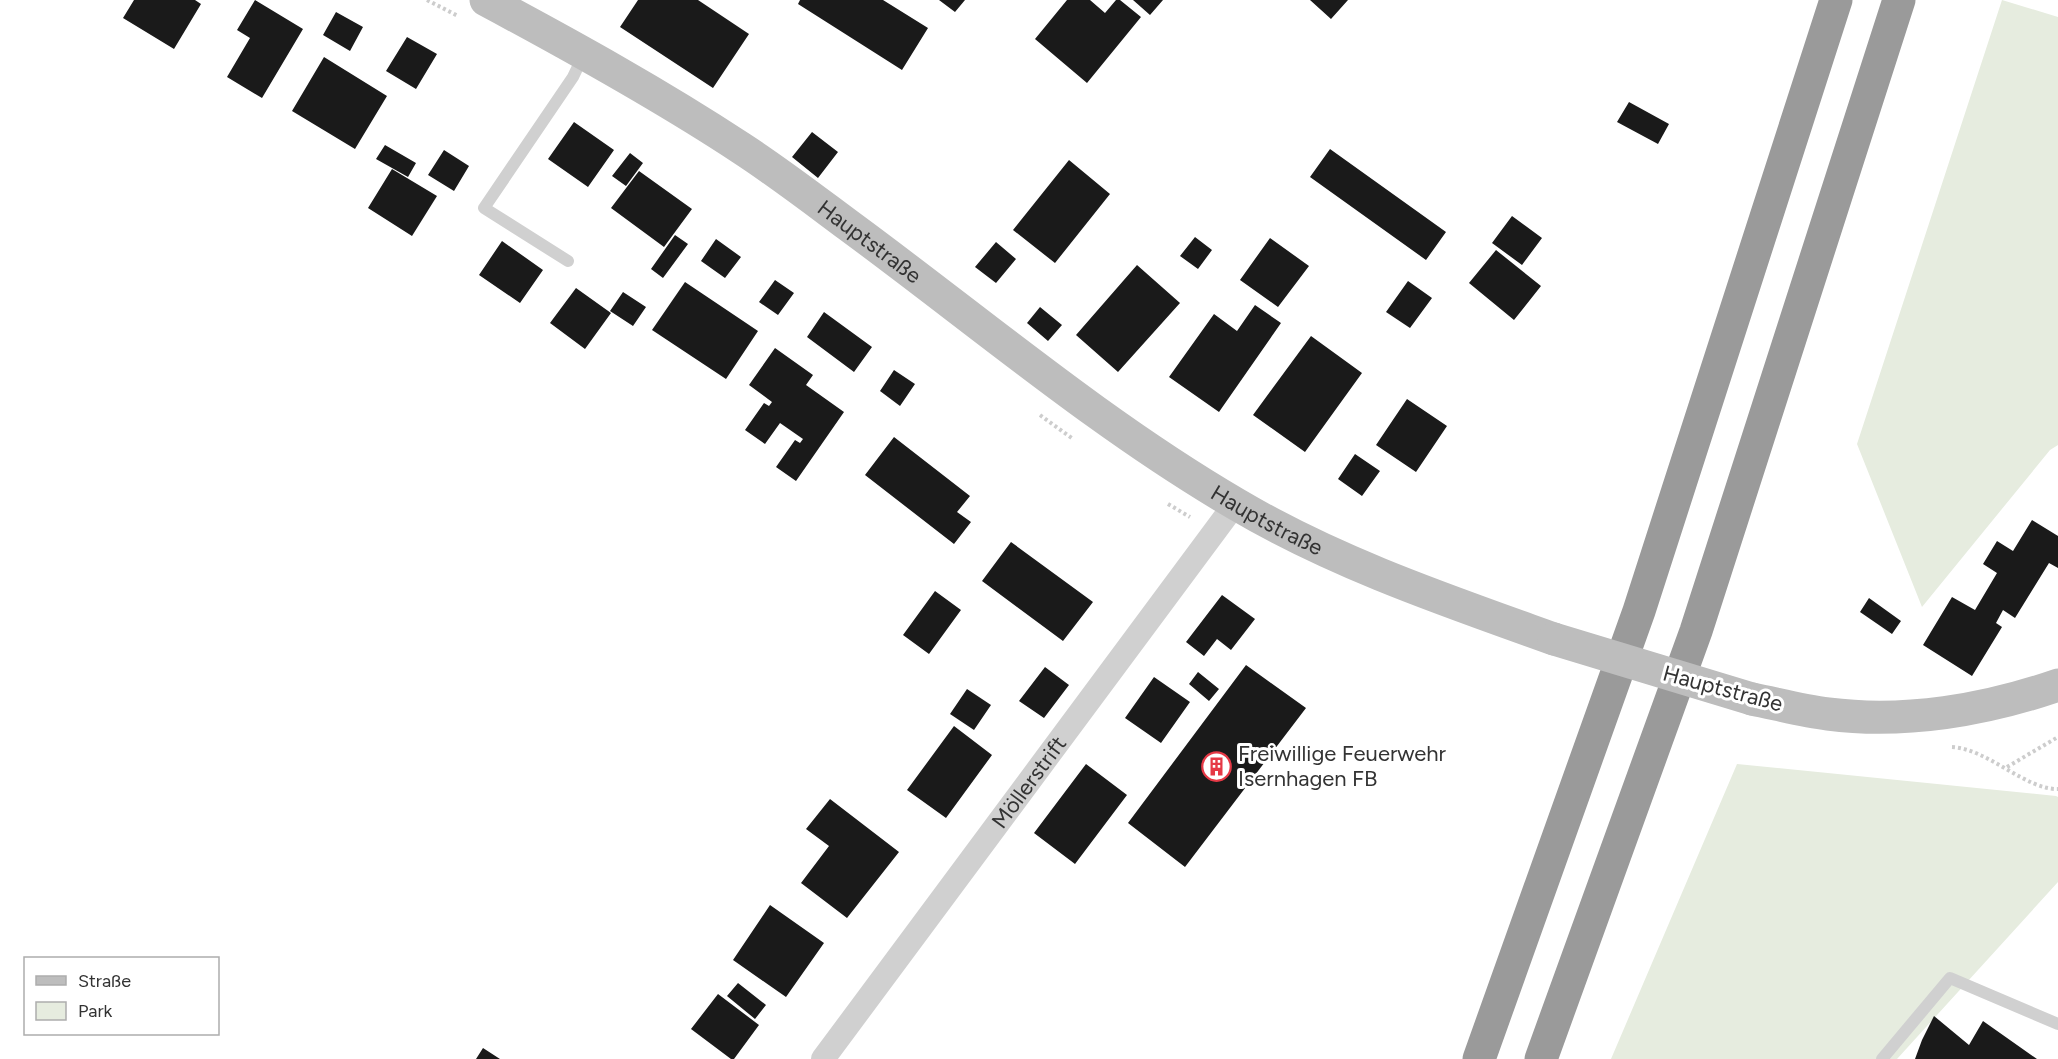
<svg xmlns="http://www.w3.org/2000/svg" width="2058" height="1059" font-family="Figtree,sans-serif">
<rect width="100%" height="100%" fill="#fff"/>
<path fill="#e6ecdf" d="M2002 0 2058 17V445L2050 450 1922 607 1857 444Z
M1737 764 2056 796 2058 797V882L1897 1059H1611Z"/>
<path fill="#1a1a1a" d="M134 0H195L201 4 174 49 123 18Z
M255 0 303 29 262 98 227 77 250 38 237 30Z
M638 0H698L749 34 713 88 620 27Z
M800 0H883L928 28 902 70 798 4Z
M939 0H965L955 12Z
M1067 0H1090L1105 13 1116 0H1120L1141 17 1087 83 1035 39Z
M1133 0H1163L1150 15Z
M1310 0H1348L1331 19Z
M336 12 363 27 350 51 323 35Z
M407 37 437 54 416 89 386 71Z
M324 57 387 96 355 149 292 111Z
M1629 102 1669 124 1658 144 1617 122Z
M574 122 614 150 588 187 548 159Z
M812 132 838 152 818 178 792 157Z
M385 145 416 163 408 177 376 159Z
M1330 149 1446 232 1426 260 1310 177Z
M444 150 469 166 454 191 428 175Z
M630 153 643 163 626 186 612 176Z
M1069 160 1110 194 1055 263 1013 230Z
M392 169 437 196 412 236 368 208Z
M639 171 692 209 664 247 611 208Z
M1512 216 1542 238 1522 265 1492 243Z
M675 235 688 244 663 278 651 269Z
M1195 237 1212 250 1198 269 1180 256Z
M1270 238 1309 266 1278 307 1240 280Z
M716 239 741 257 725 278 701 261Z
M502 241 543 270 520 303 479 275Z
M996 242 1016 259 996 283 975 267Z
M1496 250 1541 286 1514 320 1469 283Z
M1137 265 1180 303 1118 372 1076 335Z
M775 280 794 293 778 315 759 302Z
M1408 281 1432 298 1410 328 1386 312Z
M685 282 758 331 726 379 652 330Z
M576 288 611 313 585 349 550 323Z
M623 292 646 307 633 326 610 311Z
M1255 305 1281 323 1219 412 1169 377 1214 314 1237 331Z
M1040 307 1062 325 1048 341 1027 323Z
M824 312 872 347 854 372 807 337Z
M1311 336 1362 373 1305 452 1253 415Z
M775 348 813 375 806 385 844 412 796 481 776 467 795 440 800 443 803 439 780 423 765 444 745 430 764 403 769 406 772 402 749 385Z
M894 370 915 384 900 406 880 391Z
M1407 399 1447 426 1416 472 1376 445Z
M894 437 970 496 957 512 971 522 954 544 865 475Z
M1355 454 1380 471 1362 496 1338 479Z
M2032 520 2058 536V568L2049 563 2015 618 2003 610 1996 623 2002 627 1972 676 1923 645 1952 597 1975 610 1997 573 1983 564 1997 541 2013 551Z
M1011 542 1093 602 1063 641 982 581Z
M935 591 961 610 929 654 903 635Z
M1222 595 1255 619 1231 650 1217 639 1204 656 1186 642Z
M1869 598 1901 621 1892 634 1860 612Z
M1246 665 1306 708 1185 867 1128 823Z
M1045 667 1069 685 1044 718 1019 701Z
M1198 672 1219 689 1209 701 1189 684Z
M1154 677 1190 702 1161 743 1125 718Z
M967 689 991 705 974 730 950 714Z
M954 726 992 755 946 818 907 790Z
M1086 764 1127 795 1075 864 1034 833Z
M830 799 899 852 847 918 801 883 829 846 806 829Z
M770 905 824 943 786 997 733 960Z
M738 983 766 1005 755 1019 727 996Z
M718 994 759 1025 734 1059H731L691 1029Z
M1934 1016 1969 1045 1983 1021 2037 1059H1915L1922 1040Z
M483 1048 500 1059H476Z"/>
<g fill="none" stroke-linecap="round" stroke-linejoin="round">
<path stroke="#cdcdcd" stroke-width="4" stroke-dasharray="3 3" stroke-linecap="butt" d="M427 0 458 16
M1040 415 1073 439
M1168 504 1190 517
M1952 747C1988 749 2026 790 2058 789
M2007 767 2058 737"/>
<path stroke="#d0d0d0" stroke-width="12" d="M568 261 484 208 573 77 584 54
M1882 1059 1950 978 2058 1024"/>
<path stroke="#d0d0d0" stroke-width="24" id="s1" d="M823 1059 1235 504"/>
<g stroke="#bdbdbd" stroke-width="33">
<path id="s2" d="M486 0C572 46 659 94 741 148 778 172 813 199 848 225 976 319 1099 424 1236 504 1336 563 1445 600 1554 639"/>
<path d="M1752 699C1777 704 1803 711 1828 714 1905 724 1986 710 2058 685"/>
</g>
<path stroke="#9a9a9a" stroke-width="33" d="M1479 1059 1639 611 1836 0
M1541 1059 1696 631 1899 0"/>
<path stroke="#bdbdbd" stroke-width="33" d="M1554 639 1752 699"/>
</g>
<defs>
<symbol id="building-ring" viewBox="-11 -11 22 22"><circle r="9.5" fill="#fff" stroke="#e63946" stroke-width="1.5"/><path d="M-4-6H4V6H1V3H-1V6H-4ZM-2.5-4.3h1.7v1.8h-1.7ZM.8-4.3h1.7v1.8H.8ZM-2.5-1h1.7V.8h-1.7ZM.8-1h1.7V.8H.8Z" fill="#e63946"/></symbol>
</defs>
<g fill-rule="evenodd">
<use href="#building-ring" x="1200" y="750" width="33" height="33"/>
</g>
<g text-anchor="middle" stroke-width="6" stroke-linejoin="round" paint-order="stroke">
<g font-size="22" fill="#333" stroke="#fff">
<text dy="8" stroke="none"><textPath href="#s2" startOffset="454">Hauptstraße</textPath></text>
<text dy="8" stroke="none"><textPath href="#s2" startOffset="940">Hauptstraße</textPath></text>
<text transform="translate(1723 688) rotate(15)" y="8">Hauptstraße</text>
<text dy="8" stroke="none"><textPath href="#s1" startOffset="345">Möllerstrift</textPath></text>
</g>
<g font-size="22" fill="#333" stroke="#fff" text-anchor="start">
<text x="1238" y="761">Freiwillige Feuerwehr<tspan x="1238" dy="25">Isernhagen FB</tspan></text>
</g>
</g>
<rect x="24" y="957" width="195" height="78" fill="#ffffff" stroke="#adadad" stroke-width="1.5"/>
<rect x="36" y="976" width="30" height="9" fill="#bdbdbd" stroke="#adadad" stroke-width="1.5"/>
<text x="78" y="987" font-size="18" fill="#333333">Straße</text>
<rect x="36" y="1002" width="30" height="18" fill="#e6ecdf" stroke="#adadad" stroke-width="1.5"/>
<text x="78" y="1017" font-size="18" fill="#333333">Park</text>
</svg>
